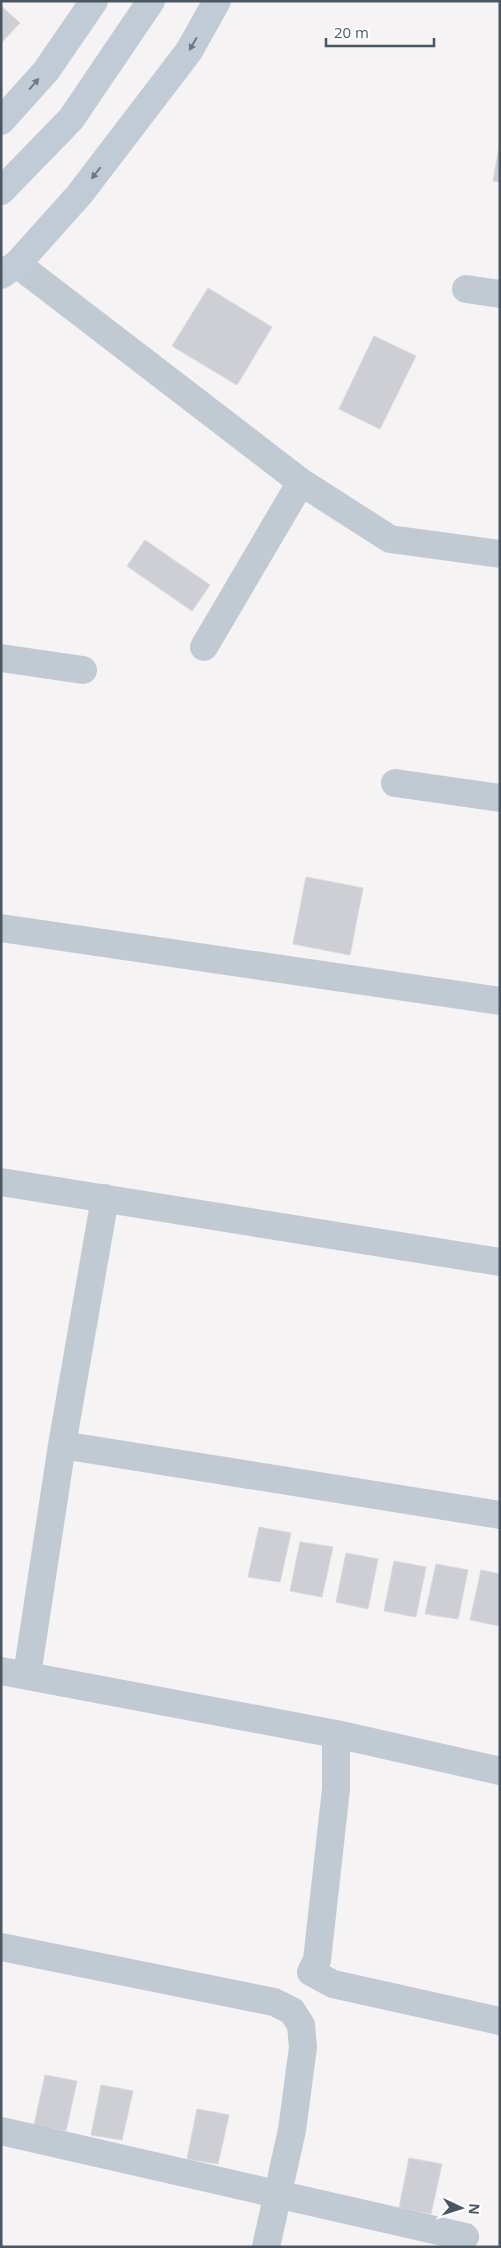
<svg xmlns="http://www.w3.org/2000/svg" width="501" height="2248" font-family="'Open Sans',sans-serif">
<rect width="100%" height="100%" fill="#f5f3f3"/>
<path fill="#cdcfd5" stroke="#d7d9de" d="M1 6 20 23 1 43Z
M500 142V182L493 181Z
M208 288 272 327 237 385 172 346Z
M374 336 416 356 380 429 339 409Z
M145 540 210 585 192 611 127 566Z
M306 877 363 888 350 955 293 944Z
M259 1527 291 1533 280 1582 248 1577Z
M300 1542 333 1547 322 1597 290 1591Z
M346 1553 378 1559 368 1609 336 1602Z
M394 1561 426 1567 416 1617 384 1611Z
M436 1564 468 1570 458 1619 425 1614Z
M481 1570 500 1574V1626L470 1620Z
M45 2075 77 2081 66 2131 34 2125Z
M101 2085 133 2091 122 2140 91 2135Z
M197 2109 229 2115 218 2164 187 2159Z
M409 2158 442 2164 431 2214 399 2208Z"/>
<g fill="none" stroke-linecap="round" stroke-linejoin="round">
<path stroke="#c1cad2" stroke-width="28" d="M17 264 301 482 390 539 500 554
M466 289 500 294
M204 647 301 482
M1 658 83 670
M395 783 500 798
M1 928 500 1001
M1 1182 500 1262
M62 1445 500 1515
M1 1671 336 1734 500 1771
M27 1675 62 1445 105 1198
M336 1734V1789L317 1960 311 1972 333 1984 500 2021
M1 1947 274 2002 292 2011 301 2025 303 2047 292 2130 266 2247
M1 2131 465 2237"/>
<path stroke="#c1cbd6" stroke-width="28" d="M1 121 46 71 94 1
M1 191 71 119 151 1
M1 275 17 264 79 195 189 51 217 1"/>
</g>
<defs><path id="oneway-solid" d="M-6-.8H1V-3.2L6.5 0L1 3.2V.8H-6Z" transform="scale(1.25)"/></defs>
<g fill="#6e7984">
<use href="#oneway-solid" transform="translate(193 44) rotate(120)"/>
<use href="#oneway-solid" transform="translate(34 84) rotate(-49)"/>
<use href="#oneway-solid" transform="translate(96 173) rotate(128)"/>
</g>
<rect width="501" height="2248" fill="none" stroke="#4a5661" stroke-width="5"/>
<g transform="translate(461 2208) rotate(94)" stroke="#ffffff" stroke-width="4" paint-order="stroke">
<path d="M0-4L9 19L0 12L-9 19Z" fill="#4a5661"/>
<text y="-8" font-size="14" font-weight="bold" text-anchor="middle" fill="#4a5661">N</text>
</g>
<path d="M326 38v8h108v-8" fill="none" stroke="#4a5661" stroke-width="2.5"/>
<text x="334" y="38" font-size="15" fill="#4a5661" stroke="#ffffff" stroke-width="4" paint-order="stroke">20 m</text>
</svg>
